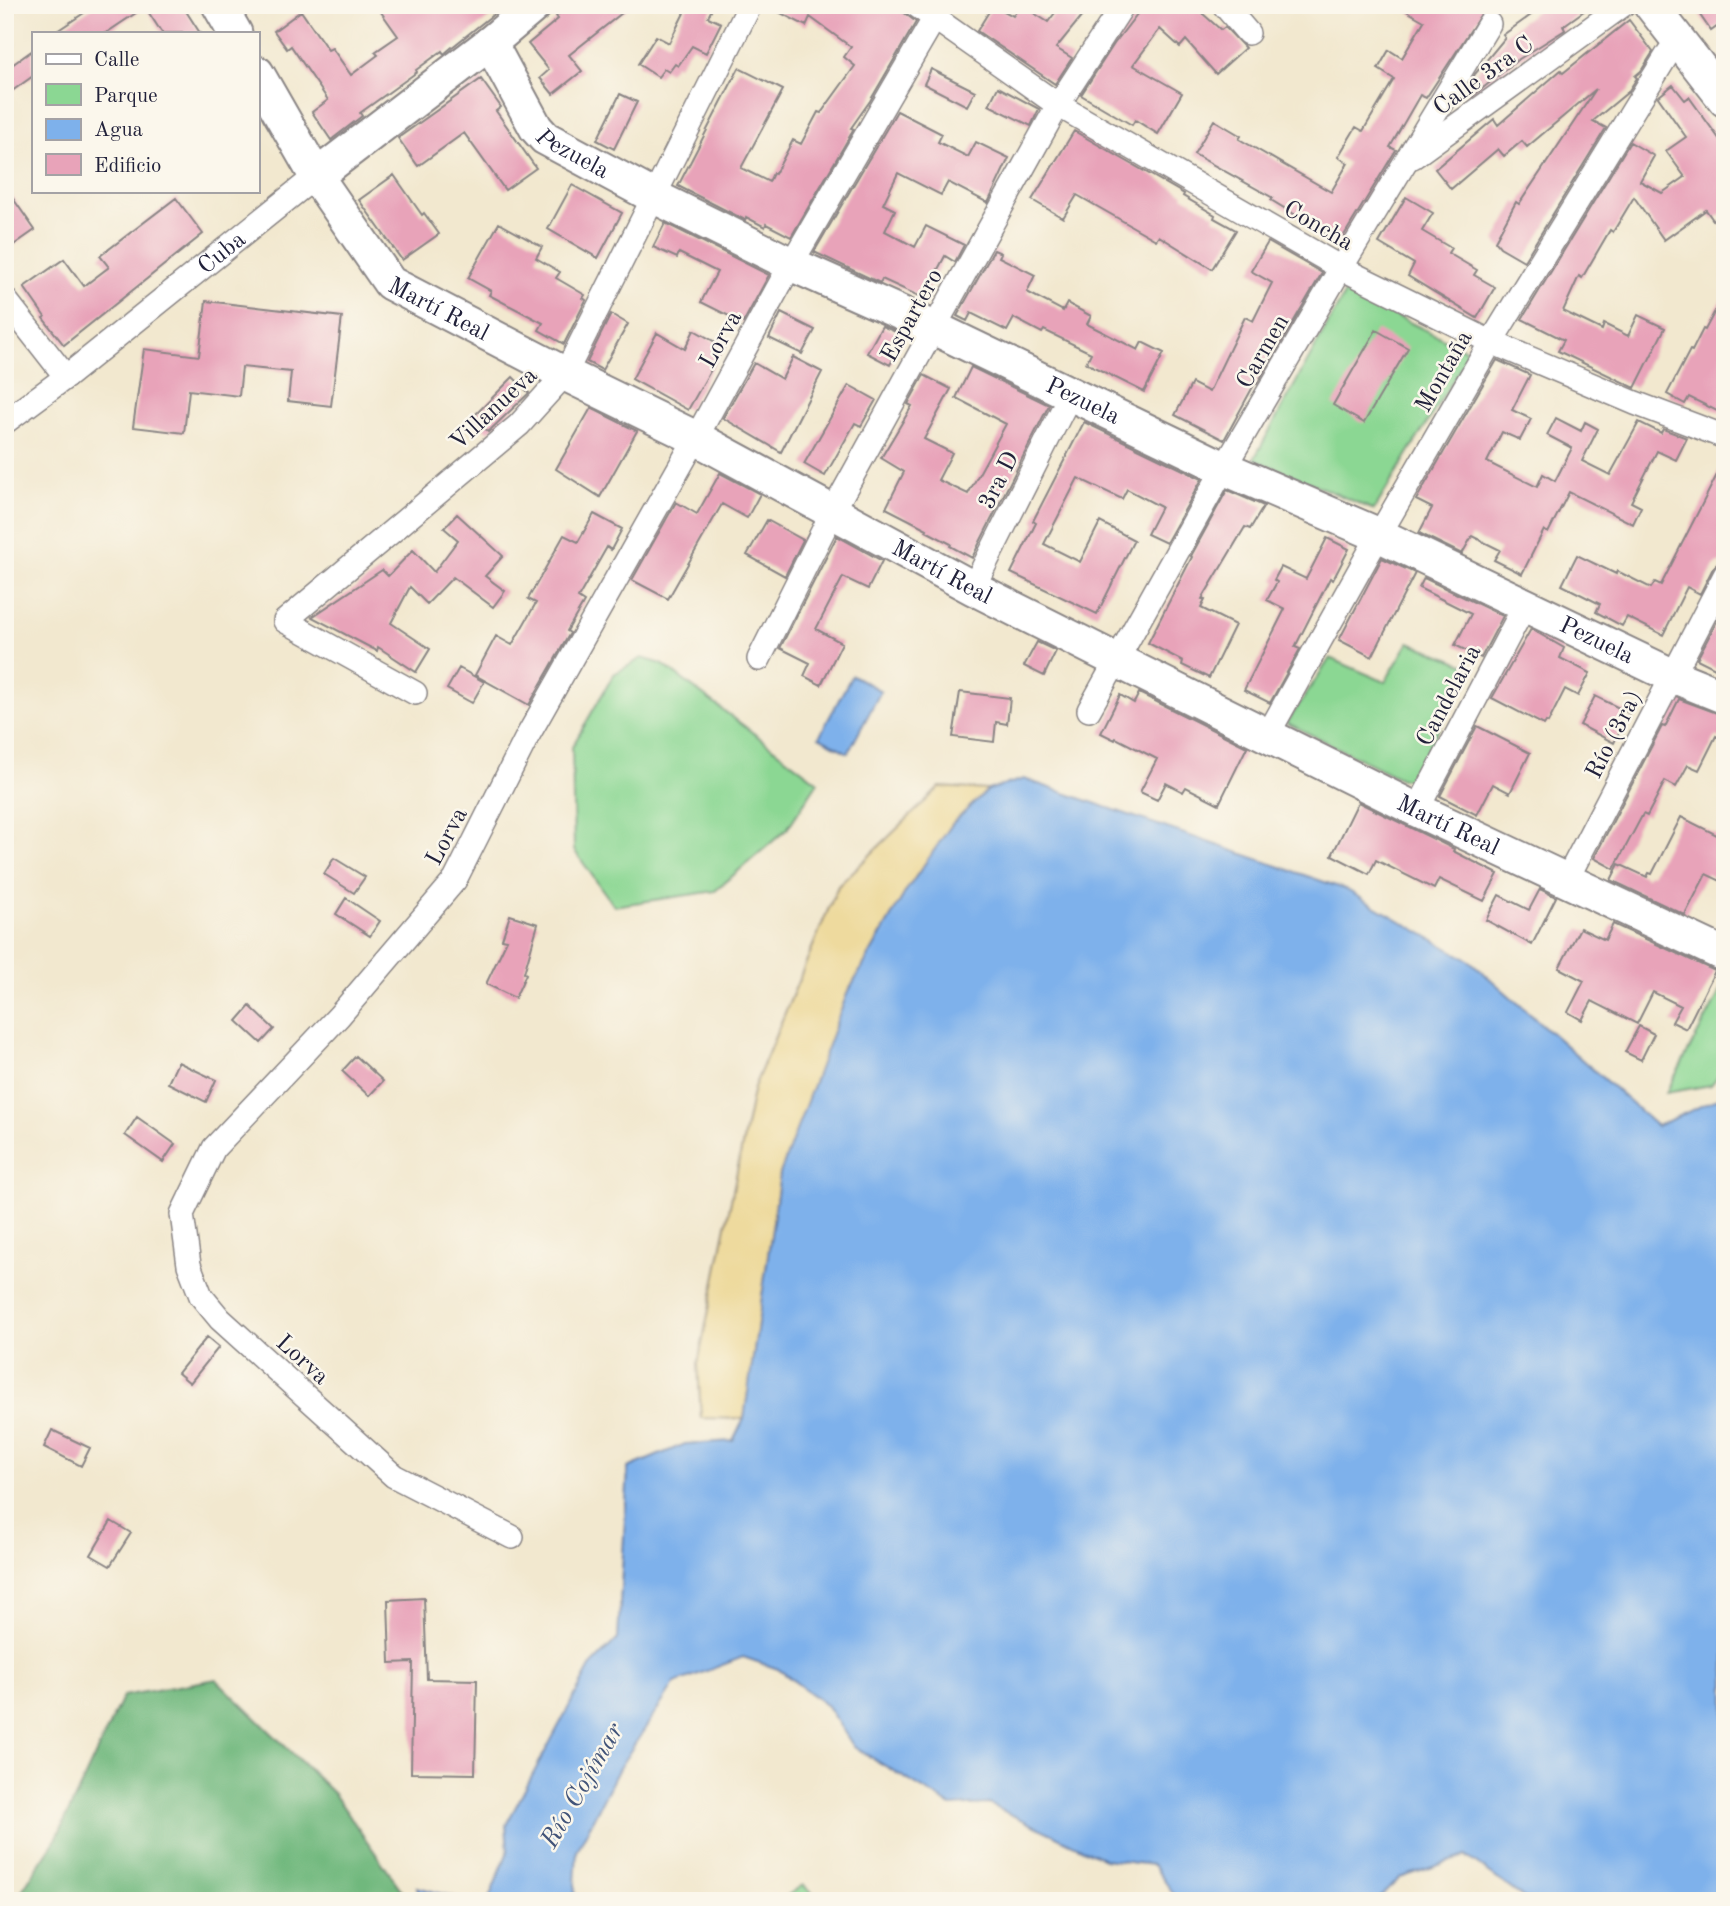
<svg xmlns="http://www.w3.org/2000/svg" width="1730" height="1906" font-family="'Old Standard TT',serif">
<rect width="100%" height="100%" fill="#fbf7ec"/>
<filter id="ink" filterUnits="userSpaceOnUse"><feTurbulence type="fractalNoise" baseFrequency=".0143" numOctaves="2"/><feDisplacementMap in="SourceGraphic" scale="14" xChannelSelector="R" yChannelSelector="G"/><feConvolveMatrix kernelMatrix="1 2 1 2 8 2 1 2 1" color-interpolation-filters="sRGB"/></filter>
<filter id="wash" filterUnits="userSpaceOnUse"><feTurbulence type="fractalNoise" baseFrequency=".00686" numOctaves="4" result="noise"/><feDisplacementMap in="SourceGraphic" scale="28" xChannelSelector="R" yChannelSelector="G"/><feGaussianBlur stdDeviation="1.57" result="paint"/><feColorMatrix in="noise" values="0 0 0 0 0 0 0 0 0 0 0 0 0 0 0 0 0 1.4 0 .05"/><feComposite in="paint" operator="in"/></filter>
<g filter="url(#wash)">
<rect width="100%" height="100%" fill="#f2e8cf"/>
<path fill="#8bd793" stroke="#567c67" stroke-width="2" d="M1346 291 1470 352 1374 510 1254 459Z
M1409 642 1471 667 1412 779H1401L1287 723 1330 658 1385 682Z
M642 658 662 664 818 782 787 829 715 891 614 906 574 850 572 747 614 674Z
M1725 983V1067L1711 1085 1666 1093Z
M803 1885 821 1901H779Z"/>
<path fill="#70b87d" stroke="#496d5c" stroke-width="2" d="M216 1679 334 1794 409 1901H15L56 1839 123 1696Z"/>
<path fill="#eeda9e" stroke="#887e6c" stroke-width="2" d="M940 787 988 790 953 823 906 891 847 994 780 1174 744 1419 701 1418 698 1364 754 1087 838 886Z"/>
<path fill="#7eb1eb" stroke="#506a93" stroke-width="2" d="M852 675 881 691 848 753 819 737Z
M1024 779 1345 889 1470 961 1657 1126 1725 1095V1894L1715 1901H1533L1524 1898 1466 1856 1400 1878 1376 1901H1179L1153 1865 1104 1859 989 1804 951 1806 854 1747 827 1706 778 1669 743 1657 675 1683 619 1768 577 1851 574 1901H488L508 1851 506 1825 590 1667 618 1638 628 1468 685 1444 733 1441 744 1419 780 1174 847 994 906 891 953 823 988 790Z
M417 1887 469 1901H420Z"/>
<g id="blocks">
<path fill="#e8a3b9" d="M96 5H182L200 33H162L145 7 106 33H54Z
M376 5H505L451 48 444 54 442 51 416 70 417 72 360 113 362 116 331 140 312 112 328 100 291 46 287 49 274 31 301 11 328 50 332 48 351 75 378 55 375 52 398 36Z
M569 5H632L569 55 582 71 553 94 540 78 549 70 528 44 558 19 556 16Z
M688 5H714L708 17 721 23 706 53 692 46 678 66 675 64 669 72 664 69 658 77 638 64 656 36 669 43Z
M765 5H894L916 22 870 101 851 128 854 129 791 237 766 224 765 227 746 217 745 220 678 186 739 68 783 90 741 168 769 182 773 173 775 174 793 140 801 144 818 112 821 113 855 66 844 57 851 47 810 17 806 26Z
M993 5 1013 16 1021 5 1048 22 1061 5H1091L1056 48 1072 58 1055 84 977 31Z
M1144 5H1193L1221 30 1225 27 1245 48 1216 74 1186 40 1180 47 1160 29 1133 65 1182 93 1158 134 1135 120 1132 125 1081 95 1114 44Z
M1396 5H1487L1426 98 1420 95 1390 147 1396 150 1340 242 1271 200 1273 198 1194 154 1214 120 1241 136 1239 139 1331 192 1348 163 1338 157 1356 127 1363 131 1394 79 1378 69 1389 50 1402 58 1424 21Z
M1545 5H1592L1563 26 1565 30 1516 61 1472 97 1465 91 1475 74 1505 38 1503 35Z
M1693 5H1725V21L1711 31Z
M1629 20 1653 52 1641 71 1635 76 1637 78 1628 92 1593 121 1606 128 1524 261 1500 247 1495 241 1516 202 1519 204 1596 89 1527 147 1522 141 1504 156 1498 149 1451 189 1435 169 1494 119 1498 125 1561 70 1563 73Z
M33 50V76L5 96V70Z
M931 69 975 91 967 106 924 84Z
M481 79 501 107 496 111 536 168 505 190 464 133 418 166 398 138Z
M1673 85 1685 100 1689 97 1725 147V211L1713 220 1706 210 1664 240 1634 197 1613 232 1610 230 1582 278 1579 276 1563 311 1602 330 1604 324 1628 336 1638 315 1665 328 1635 388 1558 351 1564 340 1522 319 1630 142 1654 156 1640 181 1662 193 1685 177 1666 151 1686 137 1658 97Z
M998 87 1039 109 1031 126 989 105Z
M620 94 637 102 614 149 597 140Z
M897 111 942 134 938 142 968 157 976 142 1009 158 988 203 948 182 941 195 898 173 883 204 895 210 885 231 915 247 926 226 964 245 955 262 945 256 923 298 882 279 880 283 814 252Z
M1074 131 1184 194 1183 196 1215 215 1214 218 1236 230 1212 269 1159 236 1156 240 1077 195 1063 218 1032 200Z
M394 175 422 215 424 213 439 234 402 260 359 200Z
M572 185 622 213 598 258 548 229Z
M5 187 35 230 5 251Z
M1406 197 1433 213 1422 231 1451 248 1448 253 1477 270 1474 275 1495 287 1477 318 1408 276 1414 264 1379 243Z
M176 198 203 234 64 345 43 318 45 317 24 287 64 259 84 286 109 267 100 256Z
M499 223 542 247 536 258 560 272 556 278 585 295 583 298 586 300 564 344 539 330 543 323 489 295 491 291 468 278Z
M665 223 769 275 743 323 701 302 717 272 679 253 677 258 653 247Z
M1268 242 1322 273 1257 384 1255 383 1224 440 1175 415 1192 383 1209 392 1245 317 1253 321 1272 283 1251 271Z
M994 250 1001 253 999 257 1035 275 1027 292 1063 311 1067 303 1091 316 1087 324 1138 350 1142 342 1164 353 1144 392 1086 363 1091 353 1044 330 1042 333 1014 318 1007 331 971 313 967 321 957 316Z
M1725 292V415L1689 397 1685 404 1667 394 1690 350 1692 351 1703 329 1705 330Z
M206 301 342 317 331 406 288 401 291 372 242 367 239 396 189 390 184 433 133 427 144 349 199 356Z
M781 313 815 330 802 354 769 338Z
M611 314 628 324 602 370 587 362Z
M882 326 905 336 890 365 867 353Z
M694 330 724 347 688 410 632 379 657 333 685 349Z
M1376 330 1408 348 1364 423 1333 405Z
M793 357 822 372 781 452 723 418 754 363 782 379Z
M1497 360 1530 375 1512 410 1531 419 1520 440 1502 432 1487 462 1537 487 1543 474 1555 481 1572 448 1547 435 1556 418 1581 431 1585 422 1598 429 1582 461 1610 475 1639 422 1661 433 1663 429 1687 438 1676 460 1657 451 1631 502 1641 507 1633 524 1569 492 1548 533 1544 530 1522 574 1494 560 1500 550 1472 536 1462 554 1419 533 1432 508 1416 500Z
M971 367 1049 405 972 558 950 546 951 544 926 531 927 529 886 508 904 472 881 458 912 406 908 404 924 375 951 389 924 439 952 453 938 480 968 494 1006 424 956 398Z
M513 377 529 393 488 432 473 417Z
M849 385 876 400 861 426 855 423 825 476 804 464Z
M591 408 637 431 600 497 556 469Z
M1084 422 1202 479 1166 543 1147 534 1161 507 1127 489 1122 499 1078 478 1044 544 1080 562 1100 522 1134 540 1097 614 1011 573 1036 523 1033 521Z
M1725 459V561L1718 563 1713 568 1700 594 1687 587 1663 635 1627 617 1622 626 1596 612 1600 604 1562 585 1577 555 1616 574 1617 571 1651 588 1655 582 1661 585Z
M720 473 760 494 747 518 722 504 668 599 632 580 676 502 697 514Z
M1227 490 1264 506 1250 529 1245 527 1202 599 1205 600 1201 608 1235 625 1209 678 1182 665 1183 661 1148 643 1192 557 1191 556Z
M457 514 503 556 485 576 505 591 493 607 453 577 427 604 410 587 391 623 430 649 416 672 378 647 377 651 312 617 382 570 388 576 413 550 434 572 458 540 444 528Z
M594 514 622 529 611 550 607 547 578 598 584 602 567 631 570 633 529 705 475 675 496 636 512 645 536 603 528 599 564 535 578 542Z
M767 520 803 540 785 576 747 555Z
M837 536 882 561 868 589 843 577 816 629 842 643 821 685 804 676 810 663 780 648Z
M1327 538 1349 549 1333 580 1330 578 1295 647 1300 649 1270 703 1244 690 1285 609 1267 600 1277 582 1274 580 1281 567 1306 579Z
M1382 558 1415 573 1372 657 1339 640Z
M1424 578 1503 616 1481 658 1455 645 1471 614 1419 588Z
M1725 606V673L1697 659Z
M1531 629 1564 648 1560 658 1590 673 1578 696 1565 689 1548 723 1546 722 1544 725 1492 698Z
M1037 642 1056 651 1044 676 1024 666Z
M459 668 484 682 472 703 447 689Z
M960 692 1010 698 1007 724 996 722 994 742 953 737Z
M1139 693 1247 747 1219 804 1186 787 1183 792 1166 783 1157 800 1140 792 1157 759 1116 738 1115 740 1101 733 1120 695 1134 703Z
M1595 696 1629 713 1614 743 1580 725Z
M1679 699 1725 716V741L1716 736 1699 770 1688 765 1676 787 1665 781 1647 816 1643 814 1614 869 1594 858 1662 726 1665 727Z
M1477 726 1530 753 1510 793 1493 784 1477 815 1440 796Z
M1358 802 1454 849 1453 851 1498 874 1484 901 1439 879 1434 889 1376 860 1369 874 1332 855Z
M1681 817 1725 839V883L1706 874 1685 915 1611 880 1619 864 1647 877 1649 873 1652 874Z
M334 858 365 877 354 893 324 874Z
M1540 889 1556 897 1532 945 1486 920 1499 895 1529 910Z
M346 898 380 921 370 936 336 914Z
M510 915 538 924 524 973 526 974 515 998 486 984 507 940 502 939Z
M1613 924 1715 971 1686 1029 1672 1022 1681 1006 1653 992 1637 1024 1592 1001 1582 1020 1568 1012 1584 981 1559 968 1580 928 1605 940Z
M250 1006 274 1029 261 1043 237 1021Z
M1639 1026 1654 1034 1641 1060 1625 1052Z
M356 1056 383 1081 369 1096 342 1071Z
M178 1062 216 1080 206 1102 168 1083Z
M137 1117 175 1144 163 1162 125 1135Z
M207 1337 219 1347 190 1383 178 1373Z
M52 1430 90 1448 81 1466 44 1447Z
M111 1521 131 1533 110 1566 91 1555Z
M424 1598 427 1679 477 1680 475 1774 411 1773 413 1662 390 1663 388 1600Z"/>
</g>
</g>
<g filter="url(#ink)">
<use href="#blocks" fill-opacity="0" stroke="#8a8585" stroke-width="2"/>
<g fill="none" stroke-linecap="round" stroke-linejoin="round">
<defs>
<g id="street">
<path d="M916 5 1058 105 1341 268 1491 342 1635 403 1725 437"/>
<path d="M1224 5 1248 33"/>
<path d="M1413 157 1623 5"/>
<path d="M5 299 66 377"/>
<path id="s1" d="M5 422 66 377 316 176"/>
<path d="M973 588 1070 395"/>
<path d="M759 659 833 511 934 328 1058 105 1123 5"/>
<path d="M415 693 285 621 519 425 565 374 750 5"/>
<path d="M1089 710 1224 468 1341 268 1489 24"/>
<path d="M1267 736 1379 535 1491 342 1669 52 1680 42"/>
<path d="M1417 810 1525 605"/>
<path d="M1567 879 1725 575"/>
<path d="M512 1537 394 1476 220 1319 201 1296 189 1265 182 1214 214 1148 339 1016 455 880 527 737 696 438 791 264 934 19"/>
</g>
<g id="secondary">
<path d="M219 5 235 33"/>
<path d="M1651 5 1725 100"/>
<path id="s2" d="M490 43 536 128 545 138 653 196 791 264 934 328 1224 468 1379 535 1673 676 1725 697"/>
<path id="s3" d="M257 73 316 176 390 283 565 374 696 438 973 588 1118 661 1417 810 1725 955"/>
<path d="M316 176 490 43 535 5"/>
</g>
</defs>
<use href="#street" stroke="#8a8585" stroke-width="26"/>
<use href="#secondary" stroke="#8a8585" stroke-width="37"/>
<use href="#street" stroke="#fff" stroke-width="23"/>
<use href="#secondary" stroke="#fff" stroke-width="33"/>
</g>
</g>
<g text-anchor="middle" stroke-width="5" stroke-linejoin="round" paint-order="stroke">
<g font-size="24" fill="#22223b" stroke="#fbf7ec">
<text transform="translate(1483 75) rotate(-36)" y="8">Calle 3ra C</text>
<text dy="8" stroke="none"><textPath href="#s2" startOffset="142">Pezuela</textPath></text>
<text transform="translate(1319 225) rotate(30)" y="8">Concha</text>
<text dy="8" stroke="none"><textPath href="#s1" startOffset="275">Cuba</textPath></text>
<text dy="8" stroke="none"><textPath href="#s3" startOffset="304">Martí Real</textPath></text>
<text transform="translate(911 315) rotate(-61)" y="8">Espartero</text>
<text transform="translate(720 339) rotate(-61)" y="8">Lorva</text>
<text transform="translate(1262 351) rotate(-60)" y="8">Carmen</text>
<text transform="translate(1443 371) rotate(-60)" y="8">Montaña</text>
<text dy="8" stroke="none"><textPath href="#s2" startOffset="709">Pezuela</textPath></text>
<text transform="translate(493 408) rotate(-43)" y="8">Villanueva</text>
<text transform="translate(998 480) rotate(-63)" y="8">3ra D</text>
<text dy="8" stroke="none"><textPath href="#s3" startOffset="872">Martí Real</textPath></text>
<text dy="8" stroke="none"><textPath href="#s2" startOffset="1276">Pezuela</textPath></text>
<text transform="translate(1448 695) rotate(-62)" y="8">Candelaria</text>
<text transform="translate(1613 734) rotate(-63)" y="8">Río (3ra)</text>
<text dy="8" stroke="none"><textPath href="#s3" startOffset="1438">Martí Real</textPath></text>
<text transform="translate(446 836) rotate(-62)" y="8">Lorva</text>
<text transform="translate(303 1359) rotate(42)" y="8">Lorva</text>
</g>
<g font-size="26" font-style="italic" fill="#425479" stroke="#fbf7ec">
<text transform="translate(581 1785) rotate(-60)" y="9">Río Cojímar</text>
</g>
</g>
<rect width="1730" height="1906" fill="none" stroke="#fbf7ec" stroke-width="28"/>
<rect x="32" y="32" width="228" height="161" fill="#fbf7ec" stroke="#a4a2a5" stroke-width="2"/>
<rect x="46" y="54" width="35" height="10" fill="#ffffff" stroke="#a4a2a5" stroke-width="2"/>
<text x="94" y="66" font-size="21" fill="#22223b">Calle</text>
<rect x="46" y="84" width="35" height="21" fill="#8bd793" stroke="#a4a2a5" stroke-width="2"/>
<text x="94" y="102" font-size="21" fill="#22223b">Parque</text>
<rect x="46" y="119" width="35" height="21" fill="#7eb1eb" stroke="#a4a2a5" stroke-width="2"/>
<text x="94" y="136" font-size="21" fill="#22223b">Agua</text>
<rect x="46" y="154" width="35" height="21" fill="#e8a3b9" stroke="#a4a2a5" stroke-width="2"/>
<text x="94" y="172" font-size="21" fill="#22223b">Edificio</text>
</svg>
